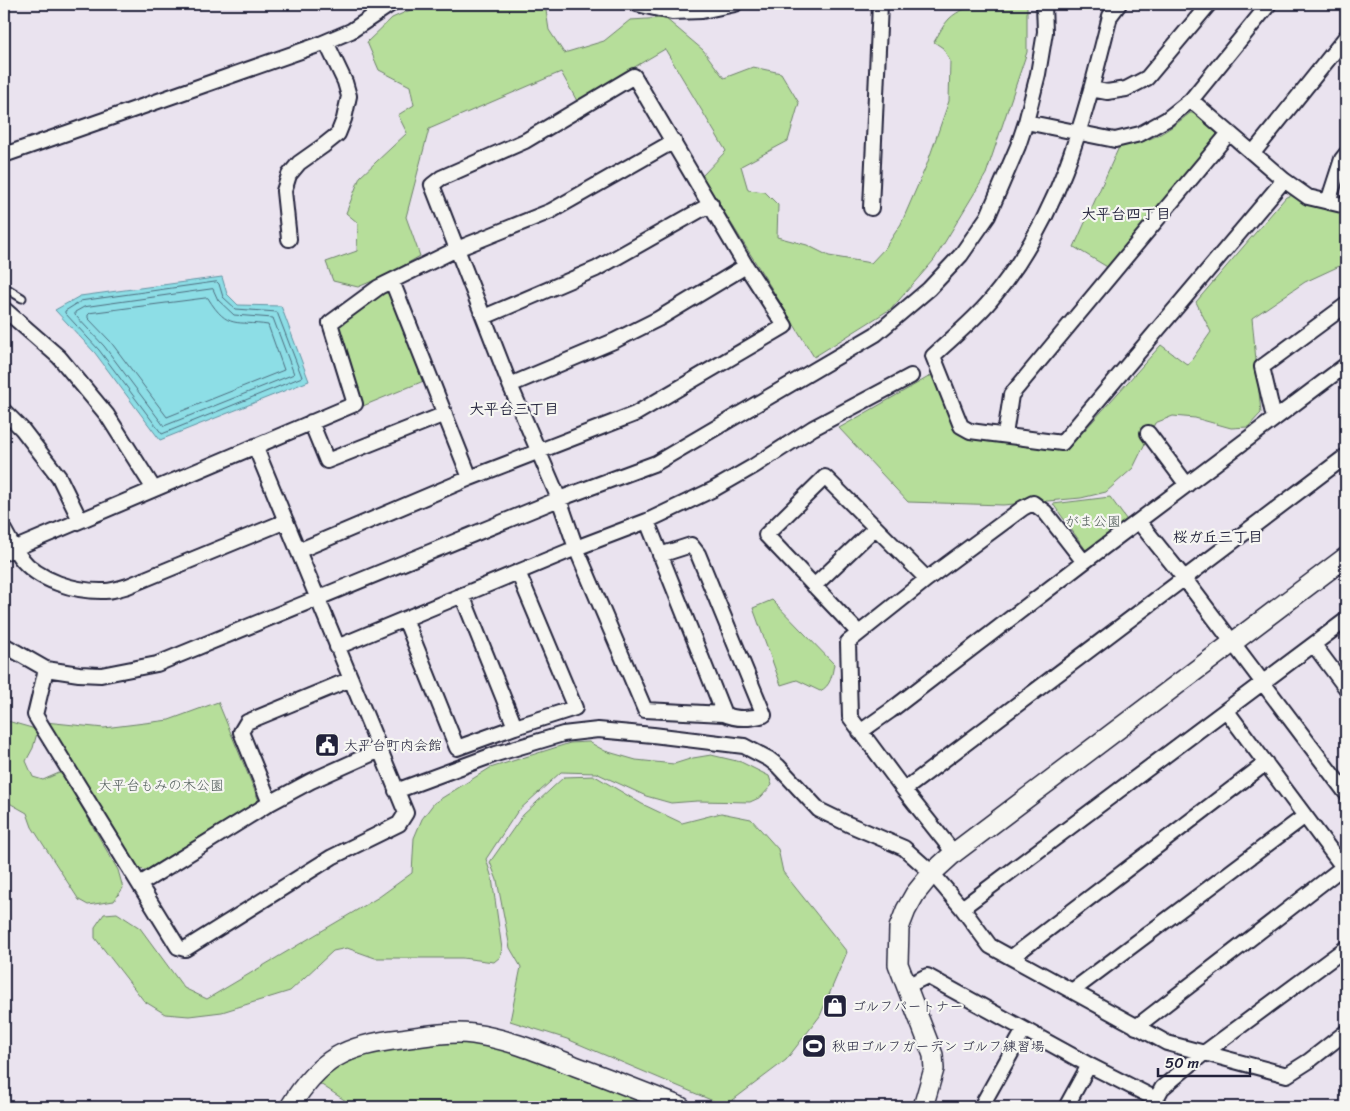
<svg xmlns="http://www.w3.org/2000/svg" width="1350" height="1111" font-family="Sriracha,'Klee One',sans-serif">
<rect width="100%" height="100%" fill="#eae3ef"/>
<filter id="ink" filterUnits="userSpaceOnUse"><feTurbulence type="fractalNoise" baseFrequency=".02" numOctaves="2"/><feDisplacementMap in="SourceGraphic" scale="10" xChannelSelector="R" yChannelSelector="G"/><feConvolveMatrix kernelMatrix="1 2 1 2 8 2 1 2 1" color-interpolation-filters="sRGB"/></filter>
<g filter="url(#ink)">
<path fill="#b6de9a" stroke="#6c806a" d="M424 4H545L549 30 564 53 604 41 630 20 665 18 703 50 724 78 753 67 781 73 799 103 788 141 741 166 748 190 765 192 778 205 777 237 807 245 829 256 871 263 885 248 901 224 927 164 949 101 950 61 943 48 934 42C939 34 943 25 949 19 968 0 1003 4 1027 4V52L986 174 934 260 892 308 814 357 702 176 726 151 665 49 577 101 561 72 429 129 406 217 420 256 387 275 358 287 333 281 326 262 357 251 358 223 346 213 360 177 407 133 398 115 414 105 410 86 379 70 367 42 392 18Z
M1190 113H1198L1217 131 1216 139 1109 268 1074 247 1119 147C1152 141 1164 134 1190 113Z
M1298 194 1346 210V263L1305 282 1252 318 1261 413 1248 427 1231 428 1195 418 1173 416 1155 423 1133 468 1106 492 1081 498 1003 505 908 502 839 428 932 375 962 435 1067 450 1161 345 1188 365 1211 332 1196 302 1286 197Z
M384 292 393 295 426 380 363 406 337 330 343 322Z
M1110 497 1129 523 1095 548 1086 550 1053 504Z
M772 600 834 664C832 675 831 686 820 691L797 680 781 685 753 608Z
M218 702 259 801 146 870 138 869 45 722 104 728 169 720Z
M4 720 32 728 37 733 33 748 26 761 33 777 43 780 59 773 63 775 118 870 123 888 114 901 88 905 79 900 32 827 27 813 4 800Z
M589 742 605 751 636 760 674 764 693 758 711 755 741 762 769 776 772 785 761 797 750 802 697 801 671 803 646 796 596 773 561 772 517 812 486 859 492 878 502 949 500 957 494 962 462 958H375L347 948 333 951 290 991 222 1012 189 1016 165 1014 144 1001 95 938V927L104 914 117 913 140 928 184 988 207 999 379 897 412 873 414 838 422 819 434 803 490 768 570 743Z
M595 776 642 804 682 823 721 813 751 819 778 849 783 872 847 952 820 1016 786 1060 725 1106 567 1039 510 1021 521 967 510 948 497 880 490 862 523 815 564 777Z
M447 1040 495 1044 638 1099 644 1107H355L314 1080 349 1055Z"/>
<path fill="#8ddee6" stroke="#6293a2" d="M222 277 227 294 238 305 281 306 309 381 160 440 95 353 55 310 80 296Z"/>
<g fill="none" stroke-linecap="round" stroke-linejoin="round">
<path stroke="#4d6d7f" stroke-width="1" d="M217 282 219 284 223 297 236 309 277 312 302 377 162 434 99 350 65 313V311L81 301Z
M213 289 218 300 234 315 273 318 294 374 164 426 104 346 75 315V312L84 307Z
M208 298C228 331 237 320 268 325L284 370 167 417 110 341 88 318V315L90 313Z"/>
<defs>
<path id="lane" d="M4 287 22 298"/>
<path id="street" d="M637 4 672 12 702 11 735 4
M1119 4 1110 16C1084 119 1061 217 990 301 973 321 952 338 933 356L961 426 970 431 1062 443 1284 180
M1091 89 1107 92 1126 89 1147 78 1209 4
M1191 100 1284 180 1308 197 1346 206
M1026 122 1115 140 1140 134 1167 119 1191 100 1269 4
M1253 153 1346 37
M4 155 318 45 351 31 391 4
M1328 202 1342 159 1346 154
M871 208 880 4
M289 239 284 191 289 175 299 163 323 146 338 134 344 119 349 96 345 82 326 42
M392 281 470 478
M4 309 59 357 107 415 154 489
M484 317 596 269 711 204
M510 385 614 341 658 319 746 266
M4 411 22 429 59 477 80 520
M1274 418 1262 367 1346 305
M311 422 327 461 445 414
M1148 433 1187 485
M1005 435 1011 395 1229 133
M1139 522 1184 578 1346 793
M4 530C9 539 14 549 20 557 38 581 76 592 105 591 113 591 121 588 128 586L286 521
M298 551 470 478 635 414 785 326 746 266 634 76 525 141 441 178 432 185 510 385 559 499 576 548 645 710 724 714 647 521
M4 553 355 404 330 323 379 287 457 249 551 211 674 141
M660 555 691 545 698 554 764 715C750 719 737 720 724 714
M814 586 875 528
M462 595 515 727
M405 619 457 748 515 727 575 708 518 572
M858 632 766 535 825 477 927 579
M4 645 46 669 79 674 101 675 157 664 559 499 656 463 876 334 929 289 961 255 988 216 1018 146 1026 122 1038 74 1045 32 1044 4
M1314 645 1346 688
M337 647 576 548 647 521 714 489 754 466 813 428 911 376
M46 669 35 715 178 947 185 949 332 857 399 824 406 813 255 446
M1226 710 1346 871
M860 732 890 711 1084 562 1346 365
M904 790 1346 456
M396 791 496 754 563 734 598 730 653 735 744 746 769 759 778 766 819 810 848 824 904 848 932 873 962 908 990 946 1167 1043 1287 1075 1309 1061 1346 1032
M270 803 241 732 247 722 351 679
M954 853 904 790 850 717 848 642 927 579 1023 508 1033 503 1045 512 1084 562
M140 884 270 803 311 781 380 750
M962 908 1346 620
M1012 957 1266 763
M907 986 927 976 1089 1065 1156 1099 1162 1088 1204 1053 1346 948
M1072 991 1305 816
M1136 1027 1343 867
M981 1107 1024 1030
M1066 1107 1089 1065"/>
<path id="secondary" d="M290 1107C319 1059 346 1045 401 1039 424 1036 449 1031 473 1034 509 1039 541 1053 575 1066 610 1079 646 1093 681 1107
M923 1107 934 1069 933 1055 898 964 899 928 906 910 915 894 932 873 954 853 1346 557"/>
</defs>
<use href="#lane" stroke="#22223b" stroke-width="11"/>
<use href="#street" stroke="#22223b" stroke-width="18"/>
<use href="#secondary" stroke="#22223b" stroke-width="22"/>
<use href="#lane" stroke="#f6f6f2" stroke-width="7"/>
<use href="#street" stroke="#f6f6f2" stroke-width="14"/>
<use href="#secondary" stroke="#f6f6f2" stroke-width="19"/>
</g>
</g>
<defs>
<symbol id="civic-square" viewBox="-11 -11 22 22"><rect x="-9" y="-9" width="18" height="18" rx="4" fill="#22223b" stroke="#f6f6f2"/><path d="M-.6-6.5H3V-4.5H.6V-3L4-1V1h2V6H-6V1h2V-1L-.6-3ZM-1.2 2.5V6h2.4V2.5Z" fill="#fff"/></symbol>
<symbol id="shop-square" viewBox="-11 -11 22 22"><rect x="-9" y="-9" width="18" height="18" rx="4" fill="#22223b" stroke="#f6f6f2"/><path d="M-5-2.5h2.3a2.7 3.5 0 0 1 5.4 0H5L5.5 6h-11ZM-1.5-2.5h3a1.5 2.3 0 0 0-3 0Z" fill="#fff"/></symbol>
<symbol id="stadium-square" viewBox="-11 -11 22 22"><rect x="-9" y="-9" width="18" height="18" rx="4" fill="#22223b" stroke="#f6f6f2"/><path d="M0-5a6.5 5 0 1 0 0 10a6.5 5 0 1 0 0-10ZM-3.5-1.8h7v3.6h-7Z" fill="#fff"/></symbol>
</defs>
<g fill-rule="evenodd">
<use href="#civic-square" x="313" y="731" width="28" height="28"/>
<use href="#shop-square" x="821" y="992" width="28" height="28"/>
<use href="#stadium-square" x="800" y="1032" width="28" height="28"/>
</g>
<g text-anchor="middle" stroke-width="4.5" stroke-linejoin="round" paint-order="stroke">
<g font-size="14" fill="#4e5a58" stroke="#f6f6f2">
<text x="1093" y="526">がま公園</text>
<text x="161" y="790">大平台もみの木公園</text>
</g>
<g font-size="14" fill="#22223b" stroke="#f6f6f2" text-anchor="start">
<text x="344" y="750">大平台町内会館</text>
<text x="852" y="1011">ゴルフパートナー</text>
<text x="832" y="1051">秋田ゴルフガーデン ゴルフ練習場</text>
</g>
<g font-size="15" font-weight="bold" fill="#22223b" stroke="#f6f6f2">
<text x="1126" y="219">大平台四丁目</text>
<text x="514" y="414">大平台三丁目</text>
<text x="1218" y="542">桜ガ丘三丁目</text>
</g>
</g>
<rect width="1350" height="1111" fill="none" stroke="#f6f6f2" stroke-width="20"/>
<rect x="10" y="10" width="1330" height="1091" fill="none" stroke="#22223b" stroke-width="2" filter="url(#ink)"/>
<path d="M1158 1068v8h92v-8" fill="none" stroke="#22223b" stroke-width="2.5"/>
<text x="1165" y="1068" font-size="15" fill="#22223b" stroke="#f6f6f2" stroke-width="4" paint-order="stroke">50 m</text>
</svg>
